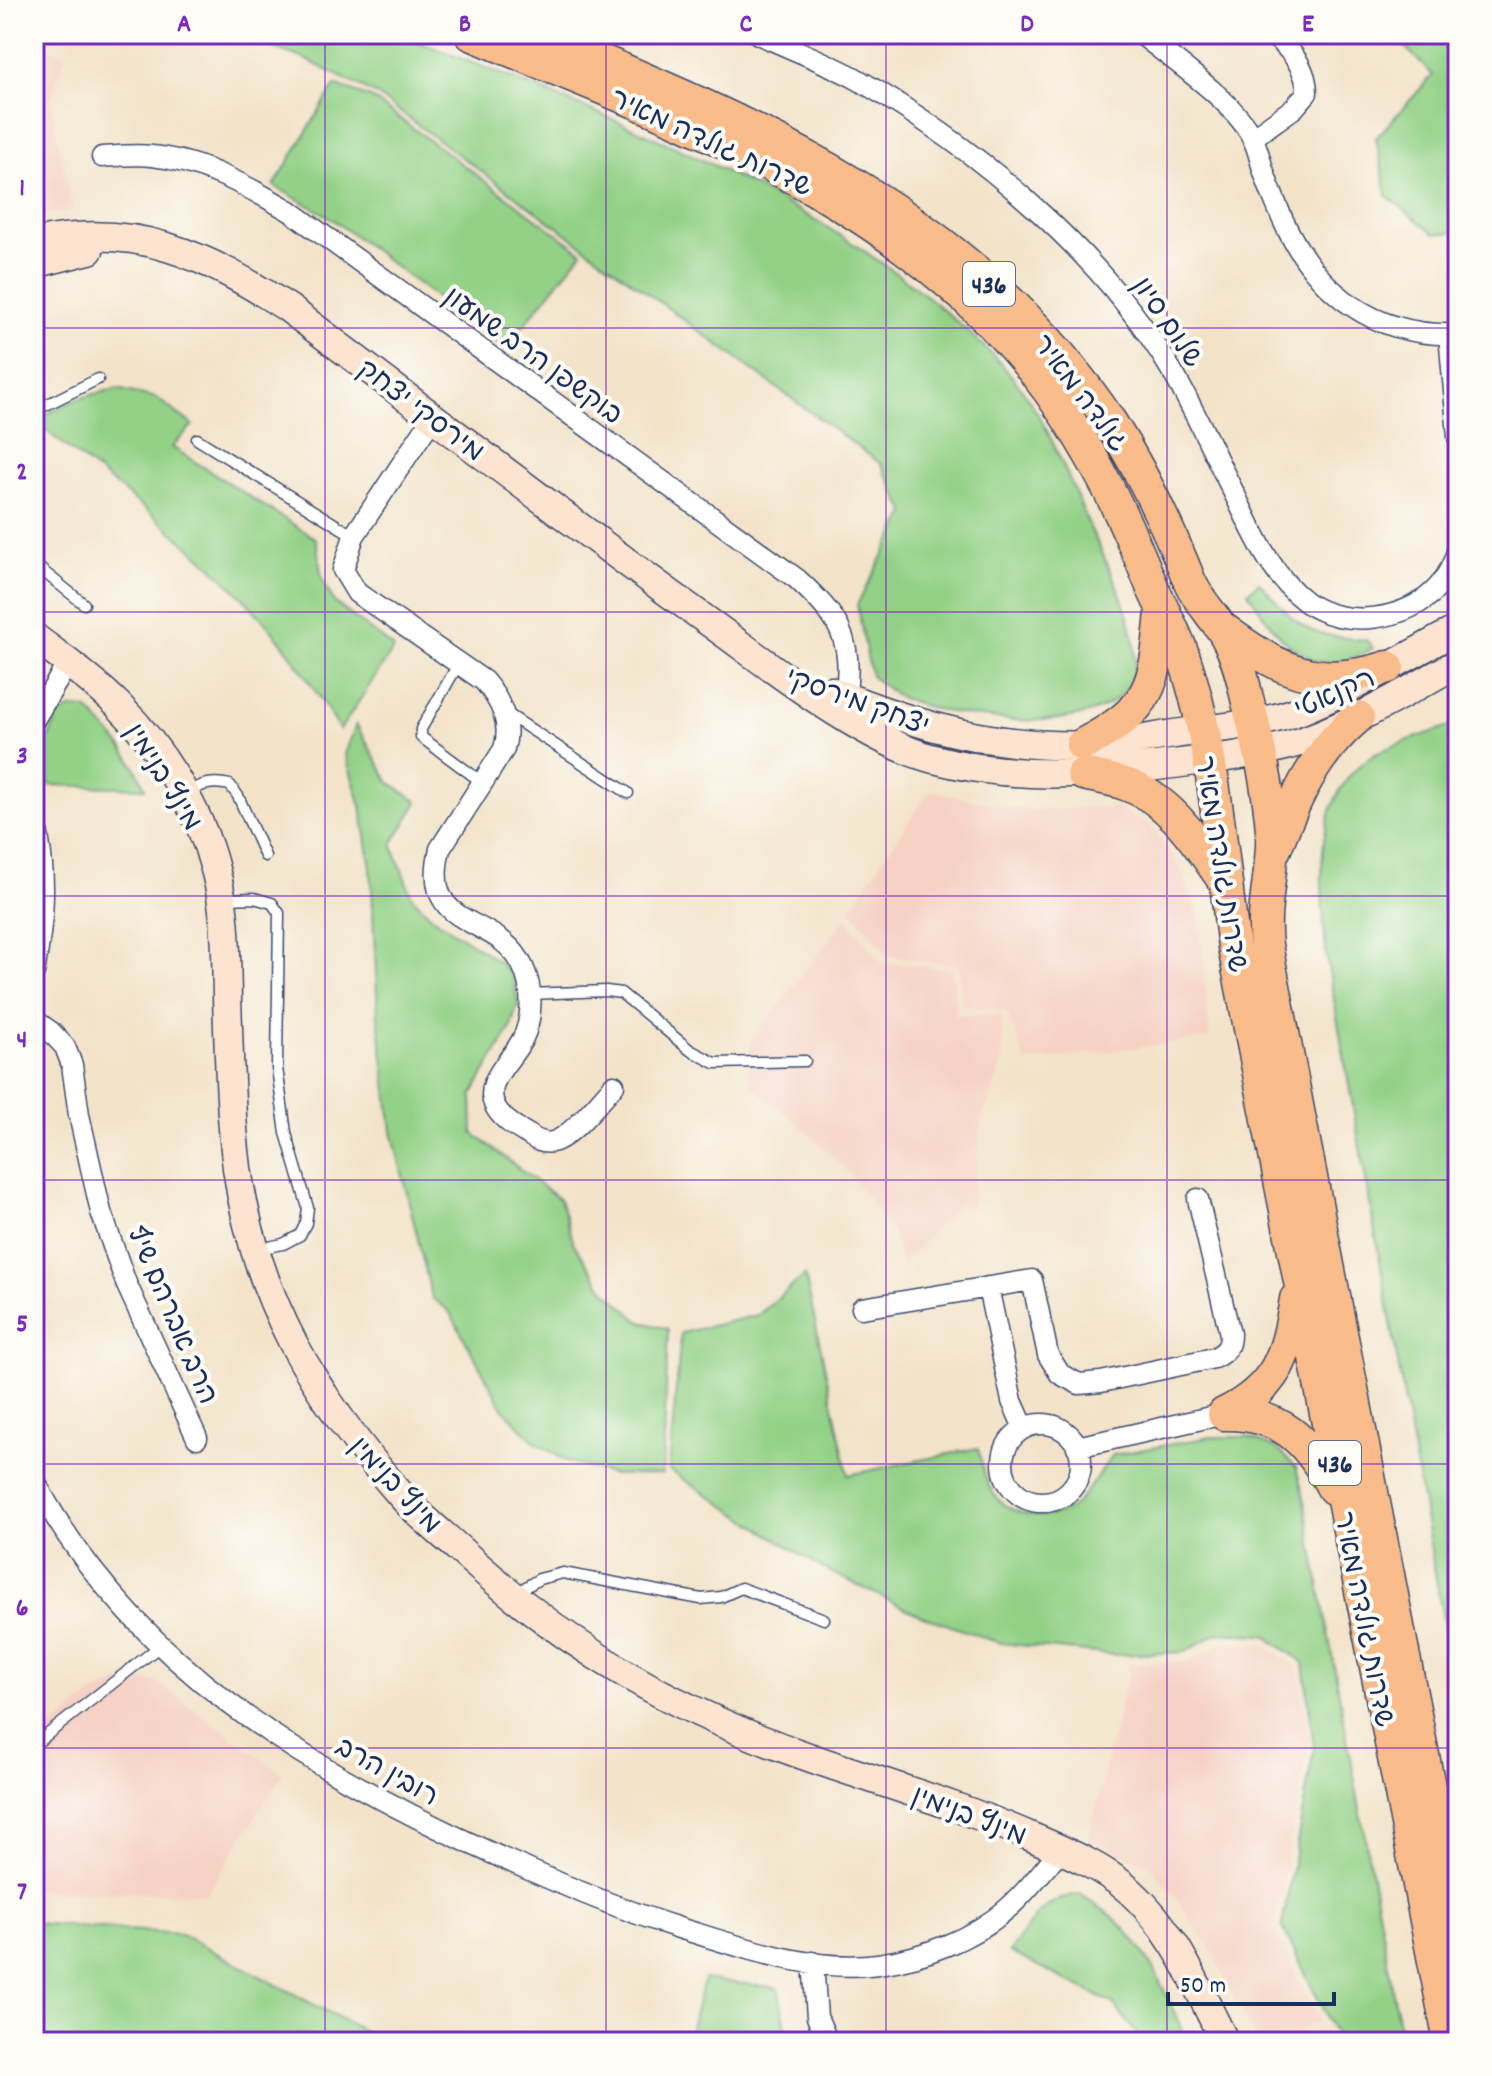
<svg xmlns="http://www.w3.org/2000/svg" width="1492" height="2076" font-family="Dekko,'Playpen Sans Hebrew',sans-serif">
<rect width="100%" height="100%" fill="#fdfcf7"/>
<filter id="ink" filterUnits="userSpaceOnUse"><feTurbulence type="fractalNoise" baseFrequency=".0125" numOctaves="2"/><feDisplacementMap in="SourceGraphic" scale="16" xChannelSelector="R" yChannelSelector="G"/><feConvolveMatrix kernelMatrix="1 2 1 2 8 2 1 2 1" color-interpolation-filters="sRGB"/></filter>
<filter id="wash" filterUnits="userSpaceOnUse"><feTurbulence type="fractalNoise" baseFrequency=".006" numOctaves="4" result="noise"/><feDisplacementMap in="SourceGraphic" scale="32" xChannelSelector="R" yChannelSelector="G"/><feGaussianBlur stdDeviation="1.8" result="paint"/><feColorMatrix in="noise" values="0 0 0 0 0 0 0 0 0 0 0 0 0 0 0 0 0 1.4 0 .05"/><feComposite in="paint" operator="in"/></filter>
<g filter="url(#wash)">
<rect width="100%" height="100%" fill="#f3e3c9"/>
<path fill="#f6d2c5" d="M34 41 66 56 50 101 73 210 34 217Z
M930 790 979 802 1031 810 1115 807 1150 825 1178 863 1199 916 1210 1038 1025 1062 1007 1011 962 1006 958 966 889 956 850 908Z
M846 917 882 963 953 968 956 1015 1001 1014 1003 1061 981 1124 971 1209 958 1204 902 1264 894 1235 849 1173 804 1129 748 1083 751 1042Z
M1224 1644 1264 1645 1298 1668 1309 1741 1274 1930 1320 2021 1276 2042H1257L1212 1951 1174 1895 1150 1866 1088 1840 1130 1664 1190 1661Z
M127 1678 157 1682 283 1774 207 1894 34 1891V1742L90 1696Z"/>
<path fill="#93d186" stroke="#578072" stroke-width="2" d="M232 34C270 34 307 34 345 34 362 34 381 31 397 34 409 36 421 43 432 47 458 57 483 67 509 77 679 143 876 231 1003 366 1044 410 1064 469 1088 523 1106 563 1138 620 1135 664 1128 747 952 720 902 698 891 693 881 683 871 676L857 605 906 513 881 464 377 95 303 58Z
M1392 34H1458V232L1434 234 1387 196 1376 138 1433 75Z
M335 85 373 99 582 252 505 349 328 216 274 186Z
M117 389 156 398 193 425 172 447 316 539 322 579 334 602 394 648 340 730C314 688 288 646 254 610 189 539 111 482 35 422 63 403 84 395 117 389Z
M1259 582C1303 629 1299 634 1366 640L1373 648C1365 652 1358 657 1350 659 1302 676 1269 626 1248 592Z
M72 708 87 709C112 735 132 754 145 788L49 785 42 763 46 743 59 715Z
M1458 723V1704L1326 954C1322 889 1308 797 1372 756 1391 744 1435 732 1458 723Z
M356 724 389 782 418 802 392 844 412 897 432 917 498 961 512 976 518 1004 510 1029 472 1095 473 1133 560 1200 574 1244 605 1290 639 1321 668 1329 663 1474 615 1475 566 1461 535 1442 504 1410 449 1311 432 1298 392 1131 378 1017 371 868 361 806 345 754Z
M805 1275 848 1475 978 1448C987 1488 993 1511 1038 1516 1049 1517 1065 1513 1074 1506 1084 1497 1102 1468 1113 1455L1210 1437H1248L1276 1448 1296 1467 1303 1494 1402 2042H1339L1282 1926 1314 1748 1304 1663 1264 1635 1217 1633 1185 1652 1115 1655 1000 1643 917 1614 822 1568 669 1470 681 1333 758 1315Z
M1080 1894C1092 1902 1105 1910 1115 1919 1151 1952 1168 1999 1187 2042H1144L1112 2003 1010 1952C1032 1920 1041 1900 1080 1894Z
M34 1923 181 1934 384 2042H34Z
M704 1979 778 1988 789 2042H687Z"/>
</g>
<g filter="url(#ink)">
<g fill="none" stroke-linecap="round" stroke-linejoin="round">
<defs>
<path id="lane" d="M34 411 98 379
M197 439 354 536
M34 564 84 604
M459 663 421 729V737L483 783
M506 713 628 793
M186 793C202 784 212 781 230 785L238 796 265 856
M226 899 254 898 272 903 279 913 277 1068 286 1133 308 1208 306 1223 300 1235 283 1244 258 1249
M529 994 606 991 621 993 690 1050 715 1063 805 1061
M516 1593 539 1579 563 1573 701 1599 721 1597 741 1588 824 1619
M34 1745 160 1646"/>
<path id="street" d="M758 34C791 49 826 62 857 79 977 148 1103 253 1173 373 1196 413 1215 456 1236 497 1254 534 1272 577 1306 602 1343 629 1408 622 1439 586 1448 576 1454 562 1458 549
M1141 34C1174 61 1233 100 1252 137 1258 148 1260 161 1264 172 1269 188 1276 203 1282 218 1315 292 1375 338 1458 334
M1252 138 1294 108 1307 93C1307 68 1291 49 1271 34
M102 157C118 156 136 154 152 156 202 161 247 186 290 211L797 579C838 617 855 639 845 697
M1449 334 1458 437
M433 417 354 536 343 570 357 593 484 681C501 701 512 723 504 749L440 849C419 934 499 912 523 967 533 988 533 1017 523 1038 513 1060 481 1082 496 1108 504 1121 517 1128 529 1135 536 1140 543 1144 552 1142 570 1139 601 1099 614 1085
M34 720 68 663
M34 817C48 873 44 917 34 973
M34 1020 51 1032 65 1047 72 1065 79 1115 101 1212 126 1283 197 1438
M988 1287 1012 1401 1024 1428
M862 1308 1032 1280 1048 1355 1060 1374 1079 1384 1101 1382 1214 1358C1226 1352 1230 1347 1230 1334L1198 1199
M1003 1463a39 39 0 1 1 78 0a39 39 0 1 1-78 0Z
M1077 1447 1224 1414
M34 1480C131 1663 306 1769 489 1852 551 1880 613 1907 679 1928 742 1947 811 1973 878 1964 922 1958 973 1939 1007 1909 1027 1892 1044 1869 1061 1849
M813 1962 817 2017 828 2042"/>
<path id="secondary" d="M34 243C135 221 206 255 288 308 429 414 570 522 713 625 773 668 860 738 930 758 1023 783 1104 773 1196 761 1234 756 1273 752 1308 739 1361 720 1409 690 1458 663
M34 264 89 250
M34 637C63 659 94 681 119 706 162 749 200 810 215 869 227 911 226 955 227 998 229 1055 230 1112 237 1168 255 1298 315 1397 400 1494 417 1514 439 1531 458 1548 569 1650 676 1712 817 1760 890 1785 963 1807 1034 1838 1067 1852 1103 1867 1130 1891 1176 1932 1197 1988 1225 2042
M831 691C923 728 997 749 1097 745 1127 743 1158 736 1188 732 1224 727 1266 724 1301 710 1355 688 1406 657 1458 629"/>
<path id="primary" d="M471 34C680 121 910 200 1049 391 1094 453 1123 515 1151 584 1162 610 1177 634 1185 661 1215 752 1221 852 1234 947L1450 2042
M538 34C759 126 973 215 1111 423 1143 473 1168 527 1190 582 1198 600 1211 613 1222 629 1235 649 1241 671 1246 694 1257 738 1269 786 1272 831 1274 870 1261 906 1266 945L1458 1936
M1222 628C1280 671 1317 690 1388 667
M1082 745C1152 708 1155 687 1162 612
M1083 774C1096 777 1112 779 1125 784 1170 799 1196 841 1222 878
M1275 849C1295 798 1315 753 1358 717
M1224 1414C1278 1387 1287 1355 1296 1299
M1224 1414C1281 1413 1308 1440 1333 1488"/>
</defs>
<use href="#lane" stroke="#3b4a6e" stroke-width="13"/>
<use href="#street" stroke="#3b4a6e" stroke-width="23"/>
<use href="#secondary" stroke="#3b4a6e" stroke-width="31"/>
<use href="#primary" stroke="#3b4a6e" stroke-width="35"/>
<use href="#lane" stroke="#fff" stroke-width="10"/>
<use href="#street" stroke="#fff" stroke-width="20"/>
<use href="#secondary" stroke="#fde4d0" stroke-width="28"/>
<use href="#primary" stroke="#f9bc8a" stroke-width="32"/>
</g>
</g>
<path fill="none" stroke="#7b2cbf" stroke-width="2" stroke-opacity="0.55" d="M325 34V2042M606 34V2042M886 34V2042M1167 34V2042M34 328H1458M34 612H1458M34 896H1458M34 1180H1458M34 1464H1458M34 1748H1458"/>
<g text-anchor="middle" stroke-width="8" stroke-linejoin="round" paint-order="stroke">
<g fill="#fdfcf7" stroke="#5f6c8c" stroke-width="2">
<rect x="963" y="262" width="52" height="44" rx="6"/>
<rect x="1309" y="1441" width="52" height="44" rx="6"/>
</g>
<g font-size="26" font-weight="bold" fill="#1b2f5e">
<text x="989" y="293">436</text>
<text x="1335" y="1472">436</text>
</g>
<g font-size="28" fill="#1b2f5e" stroke="#fdfcf7">
<text transform="translate(712 141) rotate(25)" y="10">שדרות גולדה מאיר</text>
<text transform="translate(1169 321) rotate(56)" y="10">שלום סיון</text>
<text transform="translate(534 354) rotate(36)" y="10">בוקשפן הרב שמעון</text>
<text transform="translate(1082 392) rotate(53)" y="10">גולדה מאיר</text>
<text transform="translate(422 409) rotate(37)" y="10">מירסקי יצחק</text>
<text transform="translate(1334 692) rotate(-24)" y="10">רקנאטי</text>
<text transform="translate(858 700) rotate(20)" y="10">יצחק מירסקי</text>
<text transform="translate(165 776) rotate(58)" y="10">מינץ בנימין</text>
<text transform="translate(1223 864) rotate(81)" y="10">שדרות גולדה מאיר</text>
<text transform="translate(174 1314) rotate(67)" y="10">הרב אברהם שיף</text>
<text transform="translate(397 1484) rotate(47)" y="10">מינץ בנימין</text>
<text transform="translate(1366 1619) rotate(79)" y="10">שדרות גולדה מאיר</text>
<text transform="translate(388 1770) rotate(29)" y="10">רובין הרב</text>
<text transform="translate(970 1814) rotate(21)" y="10">מינץ בנימין</text>
</g>
</g>
<rect width="1492" height="2076" fill="none" stroke="#fdfcf7" stroke-width="88"/>
<path d="M1168 1992v12h166v-12" fill="none" stroke="#1b2f5e" stroke-width="4"/>
<text x="1180" y="1992" font-size="24" fill="#1b2f5e" stroke="#fdfcf7" stroke-width="6" paint-order="stroke">50 m</text>
<rect x="44" y="44" width="1404" height="1988" fill="none" stroke="#7b2cbf" stroke-width="3"/>
<g font-size="26" text-anchor="middle" font-weight="bold" fill="#7b2cbf">
<text x="184" y="31">A</text>
<text x="465" y="31">B</text>
<text x="746" y="31">C</text>
<text x="1027" y="31">D</text>
<text x="1308" y="31">E</text>
<text x="22" y="195">1</text>
<text x="22" y="479">2</text>
<text x="22" y="763">3</text>
<text x="22" y="1047">4</text>
<text x="22" y="1331">5</text>
<text x="22" y="1615">6</text>
<text x="22" y="1899">7</text>
</g>
</svg>
